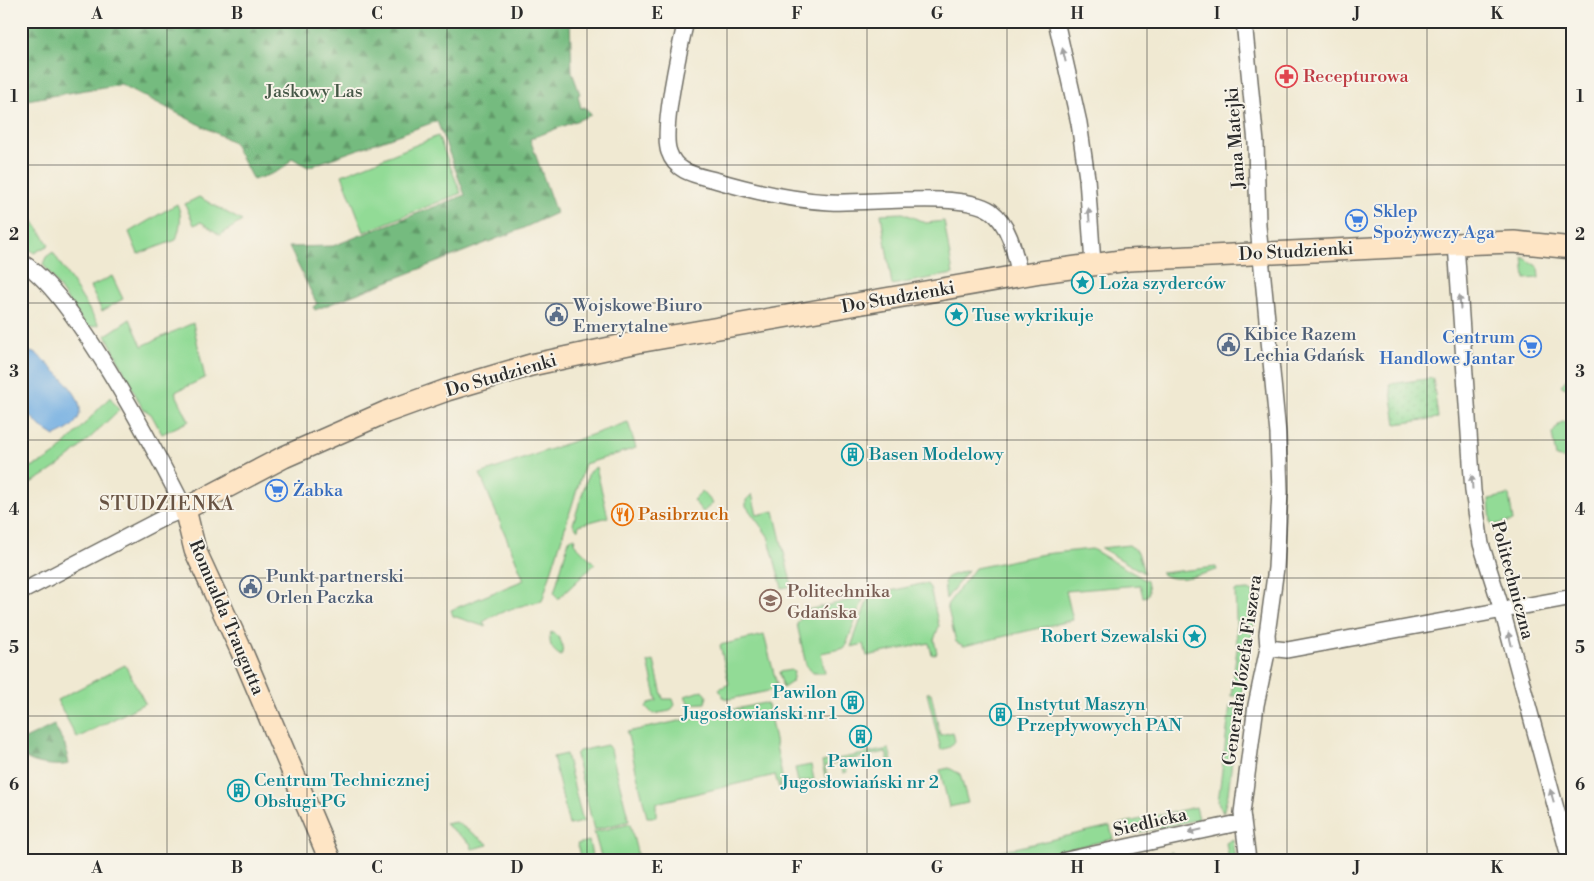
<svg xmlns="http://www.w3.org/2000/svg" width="1594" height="881" font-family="'Libre Bodoni',serif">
<defs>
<pattern id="forest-firs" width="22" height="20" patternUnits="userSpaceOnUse" patternTransform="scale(1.25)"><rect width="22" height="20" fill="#75bb7f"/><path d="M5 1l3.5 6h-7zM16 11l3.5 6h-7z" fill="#609868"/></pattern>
<pattern id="park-dots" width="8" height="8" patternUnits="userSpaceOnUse" patternTransform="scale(1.25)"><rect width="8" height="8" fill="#92db96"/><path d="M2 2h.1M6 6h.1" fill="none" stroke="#7ebc81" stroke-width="1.8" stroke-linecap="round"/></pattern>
</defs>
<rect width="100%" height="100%" fill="#f7f3e8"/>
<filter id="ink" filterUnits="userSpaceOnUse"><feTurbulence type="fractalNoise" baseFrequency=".02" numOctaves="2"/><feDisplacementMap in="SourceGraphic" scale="10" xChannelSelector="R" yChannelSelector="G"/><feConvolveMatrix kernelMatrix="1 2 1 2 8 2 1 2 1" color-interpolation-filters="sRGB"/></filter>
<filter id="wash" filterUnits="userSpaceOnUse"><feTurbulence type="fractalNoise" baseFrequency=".0096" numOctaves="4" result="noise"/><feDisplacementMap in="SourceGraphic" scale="20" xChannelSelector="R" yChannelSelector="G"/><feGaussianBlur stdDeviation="1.12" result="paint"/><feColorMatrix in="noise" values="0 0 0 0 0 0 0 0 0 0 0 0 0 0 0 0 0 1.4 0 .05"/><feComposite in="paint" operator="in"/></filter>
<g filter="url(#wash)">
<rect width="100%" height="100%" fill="#f0e9d2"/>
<path fill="#92db96" stroke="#5e8360" d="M438 136 461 193 364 232 342 175Z
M199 197 242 221 220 235 201 222 194 225 185 204Z
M177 204C183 217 180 227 176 240L138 254 129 232Z
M903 213 926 223 944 221 953 274 892 285 881 214Z
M33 220 49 245 34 253 21 242V226Z
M53 252 99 325 89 327 82 321 43 264 46 257Z
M1523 257 1538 267 1539 278 1525 279Z
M112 276 123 299 102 311 90 287Z
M130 319 142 346 193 323 205 378 175 392 189 421 162 434 151 414 142 408 106 335Z
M1573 372V389L1563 387 1561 385Z
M110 397 119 410C88 439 61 471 21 487V471L43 462 58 452Z
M1573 419V461L1556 457 1552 434 1560 423Z
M628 422 636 448 585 464 542 601C522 605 500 611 483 622L486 627 453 616 451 610 524 580 480 474Z
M596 467 608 517 579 525 578 530 573 524 589 472Z
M702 491 713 503 703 512 693 500Z
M752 494 757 515 774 511 792 586 782 588 768 536 746 506V500Z
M1509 495 1513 521 1493 525 1491 523 1489 499Z
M572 538H575L574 543 595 564 558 599 554 593 569 540Z
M1129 545 1138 552 1144 573 1101 548Z
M1092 549 1147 581 1149 592 1147 596 1143 597 1140 585 1066 591 1073 620 964 646 956 642 947 605 975 568 1044 554Z
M1216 567 1217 570C1201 574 1175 585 1161 573Z
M968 570 946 599 944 582 949 576Z
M921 584H927L930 588 939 626 934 640 937 653 932 655 929 643 867 656 864 644 851 647 869 596Z
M1249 590 1254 593 1253 601 1256 606 1251 643 1237 645 1235 591Z
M864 597 845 648 821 653 825 673H813L806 665 797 624 801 618 808 616 807 610Z
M551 632C561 637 565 645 561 656 551 650 548 643 551 632Z
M764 635 778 689 730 699 724 698 719 689 729 684 720 645Z
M1250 647 1241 696H1231L1237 649Z
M654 661 663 699H673L675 705 670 711 653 714 646 707 649 703 657 701 648 662Z
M125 665 145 703 77 738 57 700Z
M791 670 794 672 792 682 783 688 779 672Z
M703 690 707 696 705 703 689 704 685 696Z
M927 693H931L940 735 953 732 955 741 950 747 941 750Z
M764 703 768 705 782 776 780 787 779 788 775 775 656 803V817H647L627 732Z
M1230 706 1238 710 1228 794 1223 813 1218 802Z
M607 745 611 750 629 821 594 830 576 755 579 751Z
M889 749 892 761 889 762 886 752 845 761 847 772 843 773 841 762 825 766 827 777H825L822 762Z
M566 754 583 822 569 825 553 757Z
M811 765 814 780 798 782 795 768Z
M949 768 960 774 968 803 949 807 940 770Z
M1196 807 1199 819 1123 836 1119 824Z
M456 822 487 843 488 845 472 849 470 843 445 824Z
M630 824 639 860H602L594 832Z
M1110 826 1113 839 1021 860H1000L998 852Z
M1233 839 1236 860H1229L1226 843Z
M589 841 593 860H581L577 844Z
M1172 852 1173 860H1138Z"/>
<path fill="url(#forest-firs)" stroke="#507355" d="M21 21H570L572 72 580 94 578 95 581 108 585 107 591 115 530 139 556 213 519 230 315 310 313 307 317 304 289 247 333 246 465 195 437 121 308 167 292 158C284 172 268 175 253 180L233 142 121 84 21 101Z
M54 725 65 745 69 764C59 767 27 765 22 753 20 750 21 744 21 741Z"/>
<path fill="url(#park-dots)" stroke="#5e8360" d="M1433 378 1438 418 1396 424 1390 384Z"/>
<path fill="#71ade2" stroke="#4e6c86" d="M28 352 36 353C59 376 111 413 55 436L41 427 21 406V360Z"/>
</g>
<g filter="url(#ink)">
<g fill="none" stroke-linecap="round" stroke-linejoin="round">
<defs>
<path id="street" d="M686 21C680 46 661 131 669 152 676 173 696 175 715 180 752 191 791 200 830 202 869 204 962 191 991 211 1010 225 1015 254 1020 276
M1056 21 1079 123 1087 178 1093 264
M1244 21 1256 143 1258 226 1278 434 1280 492 1276 568 1267 634 1268 648 1256 705 1242 813 1248 860
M1456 244 1473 491 1481 544 1502 610 1570 860
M21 262C71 288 157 454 185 509L163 518 21 592
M1268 648 1287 650 1573 597
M1066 860 1243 822"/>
<path id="secondary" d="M330 860 241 650 195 550 185 509 284 457 386 412 447 390 531 365 638 342 1041 272 1128 260 1456 244 1514 242 1573 248"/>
</defs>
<use href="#street" stroke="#706e65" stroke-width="18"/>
<use href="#secondary" stroke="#706e65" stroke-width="24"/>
<use href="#street" stroke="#fff" stroke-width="15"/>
<use href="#secondary" stroke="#fee5c5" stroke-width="21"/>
</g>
<defs><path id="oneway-solid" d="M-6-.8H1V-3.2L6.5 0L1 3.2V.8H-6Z" transform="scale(1.25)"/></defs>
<g fill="#a0a0a0">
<use href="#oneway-solid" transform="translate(1064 55) rotate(-103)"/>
<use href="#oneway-solid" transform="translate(1089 215) rotate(-94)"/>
<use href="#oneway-solid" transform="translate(1460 302) rotate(-94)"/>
<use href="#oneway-solid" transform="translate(1472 482) rotate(-94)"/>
<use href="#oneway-solid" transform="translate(1510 639) rotate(-104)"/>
<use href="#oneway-solid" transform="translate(1552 796) rotate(-106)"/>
<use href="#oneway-solid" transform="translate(1195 831) rotate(167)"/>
</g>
</g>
<path fill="none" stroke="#2b2b2b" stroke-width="1" stroke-opacity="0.55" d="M167 21V860M307 21V860M447 21V860M587 21V860M727 21V860M867 21V860M1007 21V860M1147 21V860M1287 21V860M1427 21V860M21 165H1573M21 303H1573M21 440H1573M21 578H1573M21 716H1573"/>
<defs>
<symbol id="pharmacy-ring" viewBox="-11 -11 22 22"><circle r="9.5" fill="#f7f3e8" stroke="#e0444e" stroke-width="1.5"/><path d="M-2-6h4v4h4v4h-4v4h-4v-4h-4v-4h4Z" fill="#e0444e"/></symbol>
<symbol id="supermarket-ring" viewBox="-11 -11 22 22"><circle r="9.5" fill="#f7f3e8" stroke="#3f7fe0" stroke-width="1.5"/><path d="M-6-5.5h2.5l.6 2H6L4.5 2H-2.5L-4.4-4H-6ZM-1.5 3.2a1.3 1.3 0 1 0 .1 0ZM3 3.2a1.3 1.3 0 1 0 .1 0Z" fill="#3f7fe0"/></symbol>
<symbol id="sight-ring" viewBox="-11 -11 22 22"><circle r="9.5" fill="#f7f3e8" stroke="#0f9aa8" stroke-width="1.5"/><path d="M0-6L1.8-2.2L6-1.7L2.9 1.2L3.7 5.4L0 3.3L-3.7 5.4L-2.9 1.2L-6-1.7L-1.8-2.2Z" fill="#0f9aa8"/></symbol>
<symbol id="civic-ring" viewBox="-11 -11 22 22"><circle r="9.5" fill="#f7f3e8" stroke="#5c6f8a" stroke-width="1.5"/><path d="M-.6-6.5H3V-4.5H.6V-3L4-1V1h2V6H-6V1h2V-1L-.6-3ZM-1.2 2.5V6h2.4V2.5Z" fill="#5c6f8a"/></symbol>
<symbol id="building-ring" viewBox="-11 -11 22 22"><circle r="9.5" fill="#f7f3e8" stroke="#0f9aa8" stroke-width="1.5"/><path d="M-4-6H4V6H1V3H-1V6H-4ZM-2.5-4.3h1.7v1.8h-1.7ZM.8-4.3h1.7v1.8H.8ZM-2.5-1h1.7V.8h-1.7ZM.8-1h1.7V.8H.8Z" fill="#0f9aa8"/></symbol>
<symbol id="restaurant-ring" viewBox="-11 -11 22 22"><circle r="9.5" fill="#f7f3e8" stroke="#e8710a" stroke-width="1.5"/><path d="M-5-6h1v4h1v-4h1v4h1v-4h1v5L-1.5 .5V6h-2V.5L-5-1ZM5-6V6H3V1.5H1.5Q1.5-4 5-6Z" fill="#e8710a"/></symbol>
<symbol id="university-ring" viewBox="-11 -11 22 22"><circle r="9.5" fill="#f7f3e8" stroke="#8d6e63" stroke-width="1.5"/><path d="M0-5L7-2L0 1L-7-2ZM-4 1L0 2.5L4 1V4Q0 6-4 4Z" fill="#8d6e63"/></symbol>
</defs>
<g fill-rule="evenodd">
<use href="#pharmacy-ring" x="1274" y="64" width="25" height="25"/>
<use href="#supermarket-ring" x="1344" y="208" width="25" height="25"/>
<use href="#sight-ring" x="1070" y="270" width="25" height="25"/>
<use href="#civic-ring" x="544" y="302" width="25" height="25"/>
<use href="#sight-ring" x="944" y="302" width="25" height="25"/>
<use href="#civic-ring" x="1216" y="332" width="25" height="25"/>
<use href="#supermarket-ring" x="1518" y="334" width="25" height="25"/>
<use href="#building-ring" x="840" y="442" width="25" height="25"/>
<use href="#supermarket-ring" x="264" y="478" width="25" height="25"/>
<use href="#restaurant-ring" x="610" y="502" width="25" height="25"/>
<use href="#civic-ring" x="238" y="574" width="25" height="25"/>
<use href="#university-ring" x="758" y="588" width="25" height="25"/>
<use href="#sight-ring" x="1182" y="624" width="25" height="25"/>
<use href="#building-ring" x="840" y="690" width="25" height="25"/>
<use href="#building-ring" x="988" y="702" width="25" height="25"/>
<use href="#building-ring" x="848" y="724" width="25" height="25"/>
<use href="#building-ring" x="226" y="778" width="25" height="25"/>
</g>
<g text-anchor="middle" stroke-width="4" stroke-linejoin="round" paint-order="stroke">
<g font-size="18" fill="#be3a42" stroke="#f7f3e8" text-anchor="start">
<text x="1303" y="82">Recepturowa</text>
</g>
<g font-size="18" fill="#455746" stroke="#f7f3e8">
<text x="314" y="97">Jaśkowy Las</text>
</g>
<g font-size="18" fill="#2b2b2b" stroke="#f7f3e8">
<text transform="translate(1235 138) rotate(-94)" y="6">Jana Matejki</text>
<text transform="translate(1296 251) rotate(-3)" y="6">Do Studzienki</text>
<text transform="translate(898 297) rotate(-10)" y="6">Do Studzienki</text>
<text transform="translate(501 375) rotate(-16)" y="6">Do Studzienki</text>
<text transform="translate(1513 580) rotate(75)" y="6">Politechniczna</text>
<text transform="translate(227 617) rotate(67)" y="6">Romualda Traugutta</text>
<text transform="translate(1242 670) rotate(-82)" y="6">Generała Józefa Fiszera</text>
<text transform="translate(1150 822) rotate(-13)" y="6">Siedlicka</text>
</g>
<g font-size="18" fill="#366cbe" stroke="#f7f3e8" text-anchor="start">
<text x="1373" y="217">Sklep<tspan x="1373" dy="21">Spożywczy Aga</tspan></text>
<text x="1515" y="343" text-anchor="end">Centrum<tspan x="1515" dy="21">Handlowe Jantar</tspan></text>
<text x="293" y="496">Żabka</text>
</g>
<g font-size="18" fill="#0d838f" stroke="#f7f3e8" text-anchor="start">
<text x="1099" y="289">Loża szyderców</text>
<text x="972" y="321">Tuse wykrikuje</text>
<text x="869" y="460">Basen Modelowy</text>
<text x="1179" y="642" text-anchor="end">Robert Szewalski</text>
<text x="837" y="698" text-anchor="end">Pawilon<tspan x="837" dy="21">Jugosłowiański nr 1</tspan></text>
<text x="1017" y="710">Instytut Maszyn<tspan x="1017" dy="21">Przepływowych PAN</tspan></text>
<text x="860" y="767" text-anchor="middle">Pawilon<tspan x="860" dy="21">Jugosłowiański nr 2</tspan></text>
<text x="254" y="786">Centrum Technicznej<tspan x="254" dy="21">Obsługi PG</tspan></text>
</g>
<g font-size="18" fill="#4e5e75" stroke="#f7f3e8" text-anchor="start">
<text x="573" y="311">Wojskowe Biuro<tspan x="573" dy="21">Emerytalne</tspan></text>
<text x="1244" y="340">Kibice Razem<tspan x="1244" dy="21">Lechia Gdańsk</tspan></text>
<text x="266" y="582">Punkt partnerski<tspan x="266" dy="21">Orlen Paczka</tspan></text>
</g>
<g font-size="18" fill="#c56008" stroke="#f7f3e8" text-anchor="start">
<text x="638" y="520">Pasibrzuch</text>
</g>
<g font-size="18" fill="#785e54" stroke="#f7f3e8" text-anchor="start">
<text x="787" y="597">Politechnika<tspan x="787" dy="21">Gdańska</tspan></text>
</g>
<g font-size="19" letter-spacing="1" fill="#685343" stroke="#f7f3e8">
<text x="167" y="510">STUDZIENKA</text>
</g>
</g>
<rect width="1594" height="881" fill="none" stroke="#f7f3e8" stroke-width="55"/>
<rect x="28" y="28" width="1538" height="826" fill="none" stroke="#2b2b2b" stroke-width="2"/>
<g font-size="16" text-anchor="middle" font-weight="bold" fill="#2b2b2b">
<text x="97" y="19">A</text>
<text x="237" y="19">B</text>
<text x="377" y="19">C</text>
<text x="517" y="19">D</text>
<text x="657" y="19">E</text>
<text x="797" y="19">F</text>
<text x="937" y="19">G</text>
<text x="1077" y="19">H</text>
<text x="1217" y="19">I</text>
<text x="1357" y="19">J</text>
<text x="1497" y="19">K</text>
<text x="14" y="102">1</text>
<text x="1580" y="102">1</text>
<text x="14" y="240">2</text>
<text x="1580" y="240">2</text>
<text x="14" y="377">3</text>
<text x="1580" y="377">3</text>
<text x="14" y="515">4</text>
<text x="1580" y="515">4</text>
<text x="14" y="653">5</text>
<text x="1580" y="653">5</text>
<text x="14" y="790">6</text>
<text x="1580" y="790">6</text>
<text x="97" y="873">A</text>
<text x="237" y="873">B</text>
<text x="377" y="873">C</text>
<text x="517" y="873">D</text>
<text x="657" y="873">E</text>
<text x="797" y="873">F</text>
<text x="937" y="873">G</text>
<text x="1077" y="873">H</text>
<text x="1217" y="873">I</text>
<text x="1357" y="873">J</text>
<text x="1497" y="873">K</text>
</g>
</svg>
